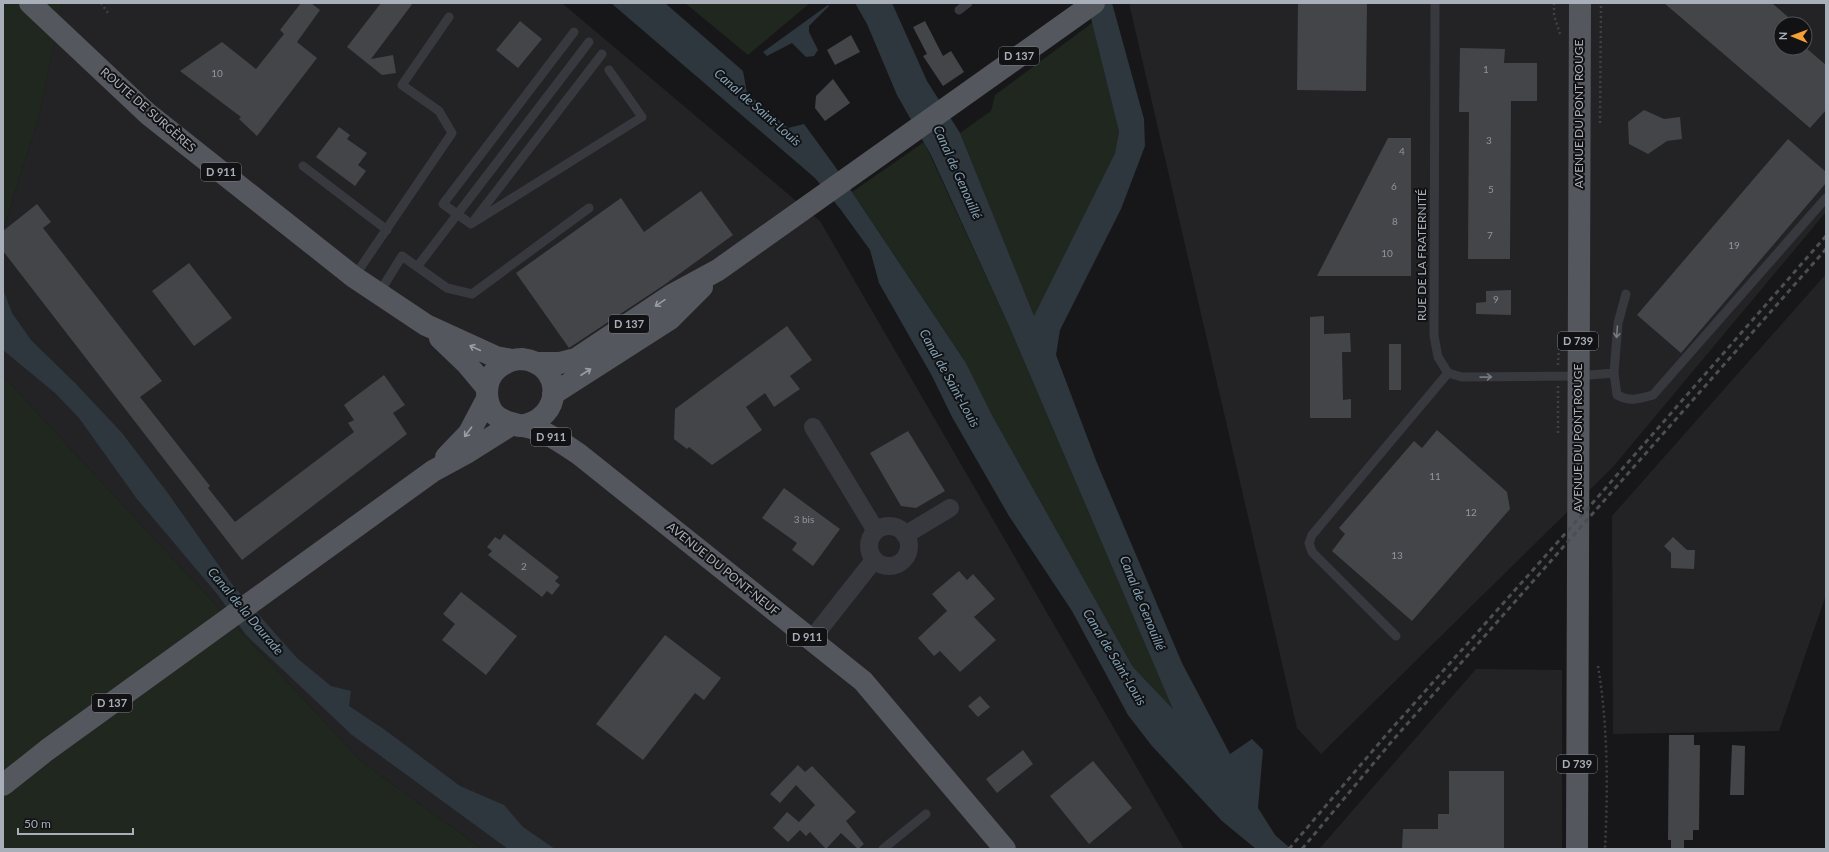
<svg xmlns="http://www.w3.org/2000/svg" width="1829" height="852" font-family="Lato,sans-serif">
<rect width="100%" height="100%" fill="#171719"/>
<path fill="#232326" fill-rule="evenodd" d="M62 3H562L820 221 1184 849H482L362 762 3 376V230L40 113Z
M1129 3H1826V212L1612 468 1321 754 1297 728ZM1781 24H1805V48H1781Z
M1826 274V595L1779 731 1613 734 1612 516Z
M1476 669 1562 670V849H1319Z"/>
<path fill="#1f271f" d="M3 3H62L40 113 3 230Z
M685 3H810L748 55Z
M1092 23 1119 132 1115 153 1034 317 960 133 991 111 995 95Z
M924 142 1009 326 1174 710 1133 667 992 415 966 363 852 192Z
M3 376 362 762 482 849H3Z"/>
<path fill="#2d373d" d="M611 3H665L743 71 747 93 788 128 804 124 834 165 966 363 992 415 1133 667 1173 709 1009 326 931 155 897 95 867 24 855 3H892L927 81 960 133 1034 316 1115 153 1119 132 1092 23 1089 3H1112L1144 119 1145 146 1121 209 1060 330 1056 355 1097 463 1182 663 1230 754 1252 739 1263 750 1258 808 1275 835 1291 849H1256L1222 821 1152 746 1128 715 1072 611 1009 516 952 417 932 376 879 283 870 250 841 210 815 178Z
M828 5 829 6 809 26V32L818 50 814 56 806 57 792 43 767 56 763 52Z
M3 289 12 313 31 340 76 384 122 433 167 492 232 584 265 622 297 658 331 686 351 691 349 706 385 730 460 786 504 805 523 827 555 849H508L352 735 246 635 218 595 137 499 79 418 55 393 3 350Z"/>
<path fill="#434549" d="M301 3H311L320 10 297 42 317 58 257 136 239 119 241 117 180 71 222 42 256 69 284 34 280 30Z
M381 3H413L371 59 393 55 396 73 382 75 347 47Z
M1298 3H1367L1366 91 1297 90Z
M1664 3H1772L1796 24H1781V48H1806L1826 65V110L1810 128Z
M520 21 542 39 518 68 496 50Z
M925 21 943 56 951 51 964 72 943 86 923 56 927 54 913 27Z
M851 35 860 52 835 65 827 50Z
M1460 48 1505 49 1504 63H1537V101H1511L1510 259H1468L1469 112H1459Z
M833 79 850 103 825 121 815 108 816 96Z
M1644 110 1664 119 1680 117 1682 139 1667 141 1648 154 1629 144 1628 122Z
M339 127 350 135 347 139 367 153 358 165 366 171 355 186 316 157Z
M1388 138H1411V276H1317Z
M1788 139 1826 172V183L1681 353 1637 315Z
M701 191 733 235 664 285 569 348 516 273 621 198 644 232Z
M37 204 51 222 43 228 162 381 140 397 210 486 208 488 235 522 354 432 348 423 354 420 344 405 384 375 405 405 393 413 407 434 242 560 3 251V231Z
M189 263 232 318 194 346 152 291Z
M1511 290V315L1476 314V303L1486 302V291Z
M1324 316V334L1350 333 1351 352H1342L1343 400 1351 399V418H1310V317Z
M787 326 812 360 790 376 800 389 774 407 765 393 746 407 762 430 712 465 689 447 687 449 674 439 675 409Z
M1389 344H1401V390H1389Z
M1437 430 1507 492 1510 509 1412 621 1332 551 1345 534 1339 528 1414 441 1422 448Z
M908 431 945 491 916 508 901 506 870 453Z
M784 488 840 529 813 566 792 550 797 543 762 518Z
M504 534 559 577 555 581 560 585 552 595 547 591 542 597 488 555 492 551 487 547 495 537 500 540Z
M1673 537 1687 550H1695L1694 569 1671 568V553L1664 546Z
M959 571 967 580 973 574 995 599 974 617 996 640 960 672 940 651 934 656 918 638 947 611 932 594Z
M461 592 517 636 486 675 442 640 455 624 443 614Z
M665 635 721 678 704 700 695 693 643 760 596 724Z
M980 696 990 707 978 717 968 706Z
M1669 735H1694V745H1700L1699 830H1693V840H1684V848H1671V840H1668Z
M1732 745 1745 746 1744 795H1730Z
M1023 750 1033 764 997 793 986 779Z
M1093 761 1132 808 1089 844 1050 796Z
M798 765 805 772 812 766 856 812 846 821 864 844 858 849 841 833 826 849 810 832 806 836 800 830 788 842 773 828 787 812 799 822 815 805 796 785 780 803 770 794Z
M1449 771H1504V849H1402L1403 829H1438V814H1449Z"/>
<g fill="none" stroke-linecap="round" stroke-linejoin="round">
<path stroke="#3e4045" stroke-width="2.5" stroke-dasharray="2 3" stroke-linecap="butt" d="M101 3 108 13
M1554 3V15L1560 34
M1600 123 1601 3
M1558 365 1559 346
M1558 386V435
M1598 666C1608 726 1608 789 1605 849"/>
<path stroke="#38393e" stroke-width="9" d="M1435 3 1434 336 1438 357 1448 373 1462 377 1578 376 1614 373 1618 323 1626 294
M959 10 968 3
M574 32 443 204 471 224 642 117 609 70
M303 166 387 230
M475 219 602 54
M417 267 589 42
M354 277 452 133 439 111 402 85 449 17
M379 293 402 256 447 288 472 294 589 208
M1614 373 1617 395C1630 402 1639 399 1653 395L1826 198
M1396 636 1312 552 1309 543 1312 535 1448 373
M883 849 926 814"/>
<path stroke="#38393e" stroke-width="18" d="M813 427 876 531
M869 546a20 20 0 1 1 40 0a20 20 0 1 1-40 0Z
M905 535 950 508
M811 640 874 560"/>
<path stroke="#54575d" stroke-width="22" d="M30 3 148 114 354 277 426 325 496 357 512 360
M440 338 466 363 487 388
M537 363H560L576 359 672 295 718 270 1094 3
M553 394 670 319 702 287
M519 426C565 420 564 363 522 359 513 359 504 363 497 369 490 375 487 384 487 393 488 426 516 422 538 430 553 436 567 446 580 455L863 681 1005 849
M446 457 469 433 487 399
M3 785 47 750 433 471 468 452 511 425
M1577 849 1580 3"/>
<path stroke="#4b4e53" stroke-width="3" stroke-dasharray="5 4" stroke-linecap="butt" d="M1289 849 1387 734 1596 499 1826 236
M1302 849 1393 740 1826 249"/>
</g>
<defs><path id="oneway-shaft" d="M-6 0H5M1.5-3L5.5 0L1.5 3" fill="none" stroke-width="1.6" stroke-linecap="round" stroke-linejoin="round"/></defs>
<g stroke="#989da7">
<use href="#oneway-shaft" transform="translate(660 303) rotate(146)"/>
<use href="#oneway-shaft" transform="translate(475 348) rotate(-155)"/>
<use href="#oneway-shaft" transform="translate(586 372) rotate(-33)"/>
<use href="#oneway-shaft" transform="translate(468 432) rotate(127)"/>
</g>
<g stroke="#767a82">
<use href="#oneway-shaft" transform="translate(1617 332) rotate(94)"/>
<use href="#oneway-shaft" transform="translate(1486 377) rotate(-1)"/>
</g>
<g text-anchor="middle" stroke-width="4" stroke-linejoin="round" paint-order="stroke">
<g font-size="10" fill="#90949d">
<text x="1486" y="73">1</text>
<text x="217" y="77">10</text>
<text x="1489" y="144">3</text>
<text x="1402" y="155">4</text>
<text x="1394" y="190">6</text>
<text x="1491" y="193">5</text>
<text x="1395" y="225">8</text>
<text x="1490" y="239">7</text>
<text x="1734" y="249">19</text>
<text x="1387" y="257">10</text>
<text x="1496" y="303">9</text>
<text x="1435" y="480">11</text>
<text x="1471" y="516">12</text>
<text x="804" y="523">3 bis</text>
<text x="1397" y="559">13</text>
<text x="524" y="570">2</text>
</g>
<g fill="#121214" stroke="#7c8088" stroke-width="1">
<rect x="999" y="47" width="40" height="18" rx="3"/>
<rect x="201" y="163" width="40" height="18" rx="3"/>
<rect x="609" y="315" width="40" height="18" rx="3"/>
<rect x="1558" y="332" width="40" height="18" rx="3"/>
<rect x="531" y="428" width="40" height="18" rx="3"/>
<rect x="787" y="628" width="40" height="18" rx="3"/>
<rect x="92" y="694" width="40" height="18" rx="3"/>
<rect x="1557" y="755" width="40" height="18" rx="3"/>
</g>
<g font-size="11" font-weight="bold" fill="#a9afb9">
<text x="1019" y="60">D 137</text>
<text x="221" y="176">D 911</text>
<text x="629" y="328">D 137</text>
<text x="1578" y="345">D 739</text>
<text x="551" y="441">D 911</text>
<text x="807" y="641">D 911</text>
<text x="112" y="707">D 137</text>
<text x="1577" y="768">D 739</text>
</g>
<g font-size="12" fill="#a9afb9" stroke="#121214">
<text transform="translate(148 110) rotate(41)" y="4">ROUTE DE SURGÈRES</text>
<text transform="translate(1579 114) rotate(-90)" y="4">AVENUE DU PONT ROUGE</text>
<text transform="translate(1422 255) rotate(-90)" y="4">RUE DE LA FRATERNITÉ</text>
<text transform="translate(1578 438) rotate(-90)" y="4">AVENUE DU PONT ROUGE</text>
<text transform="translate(723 569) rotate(39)" y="4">AVENUE DU PONT-NEUF</text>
</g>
<g font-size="13" font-style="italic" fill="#80a1b4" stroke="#121214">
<text transform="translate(758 107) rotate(41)" y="5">Canal de Saint-Louis</text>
<text transform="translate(958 172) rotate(66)" y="5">Canal de Genouillé</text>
<text transform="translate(950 378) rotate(61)" y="5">Canal de Saint-Louis</text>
<text transform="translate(1143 603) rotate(68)" y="5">Canal de Genouillé</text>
<text transform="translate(246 611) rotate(50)" y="5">Canal de la Daurade</text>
<text transform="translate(1115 657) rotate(59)" y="5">Canal de Saint-Louis</text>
</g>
</g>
<rect width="1829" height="852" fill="none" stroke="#a9afb9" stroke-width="8"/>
<g transform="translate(1793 36) rotate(271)"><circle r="19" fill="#121214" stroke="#4e5156"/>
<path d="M0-3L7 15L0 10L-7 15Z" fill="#f4a134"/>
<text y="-6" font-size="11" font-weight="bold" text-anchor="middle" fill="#a9afb9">N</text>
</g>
<path d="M18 828v6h115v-6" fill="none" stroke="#a9afb9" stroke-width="2"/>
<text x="24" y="828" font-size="12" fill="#a9afb9" stroke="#121214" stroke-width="3" paint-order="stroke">50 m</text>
</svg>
